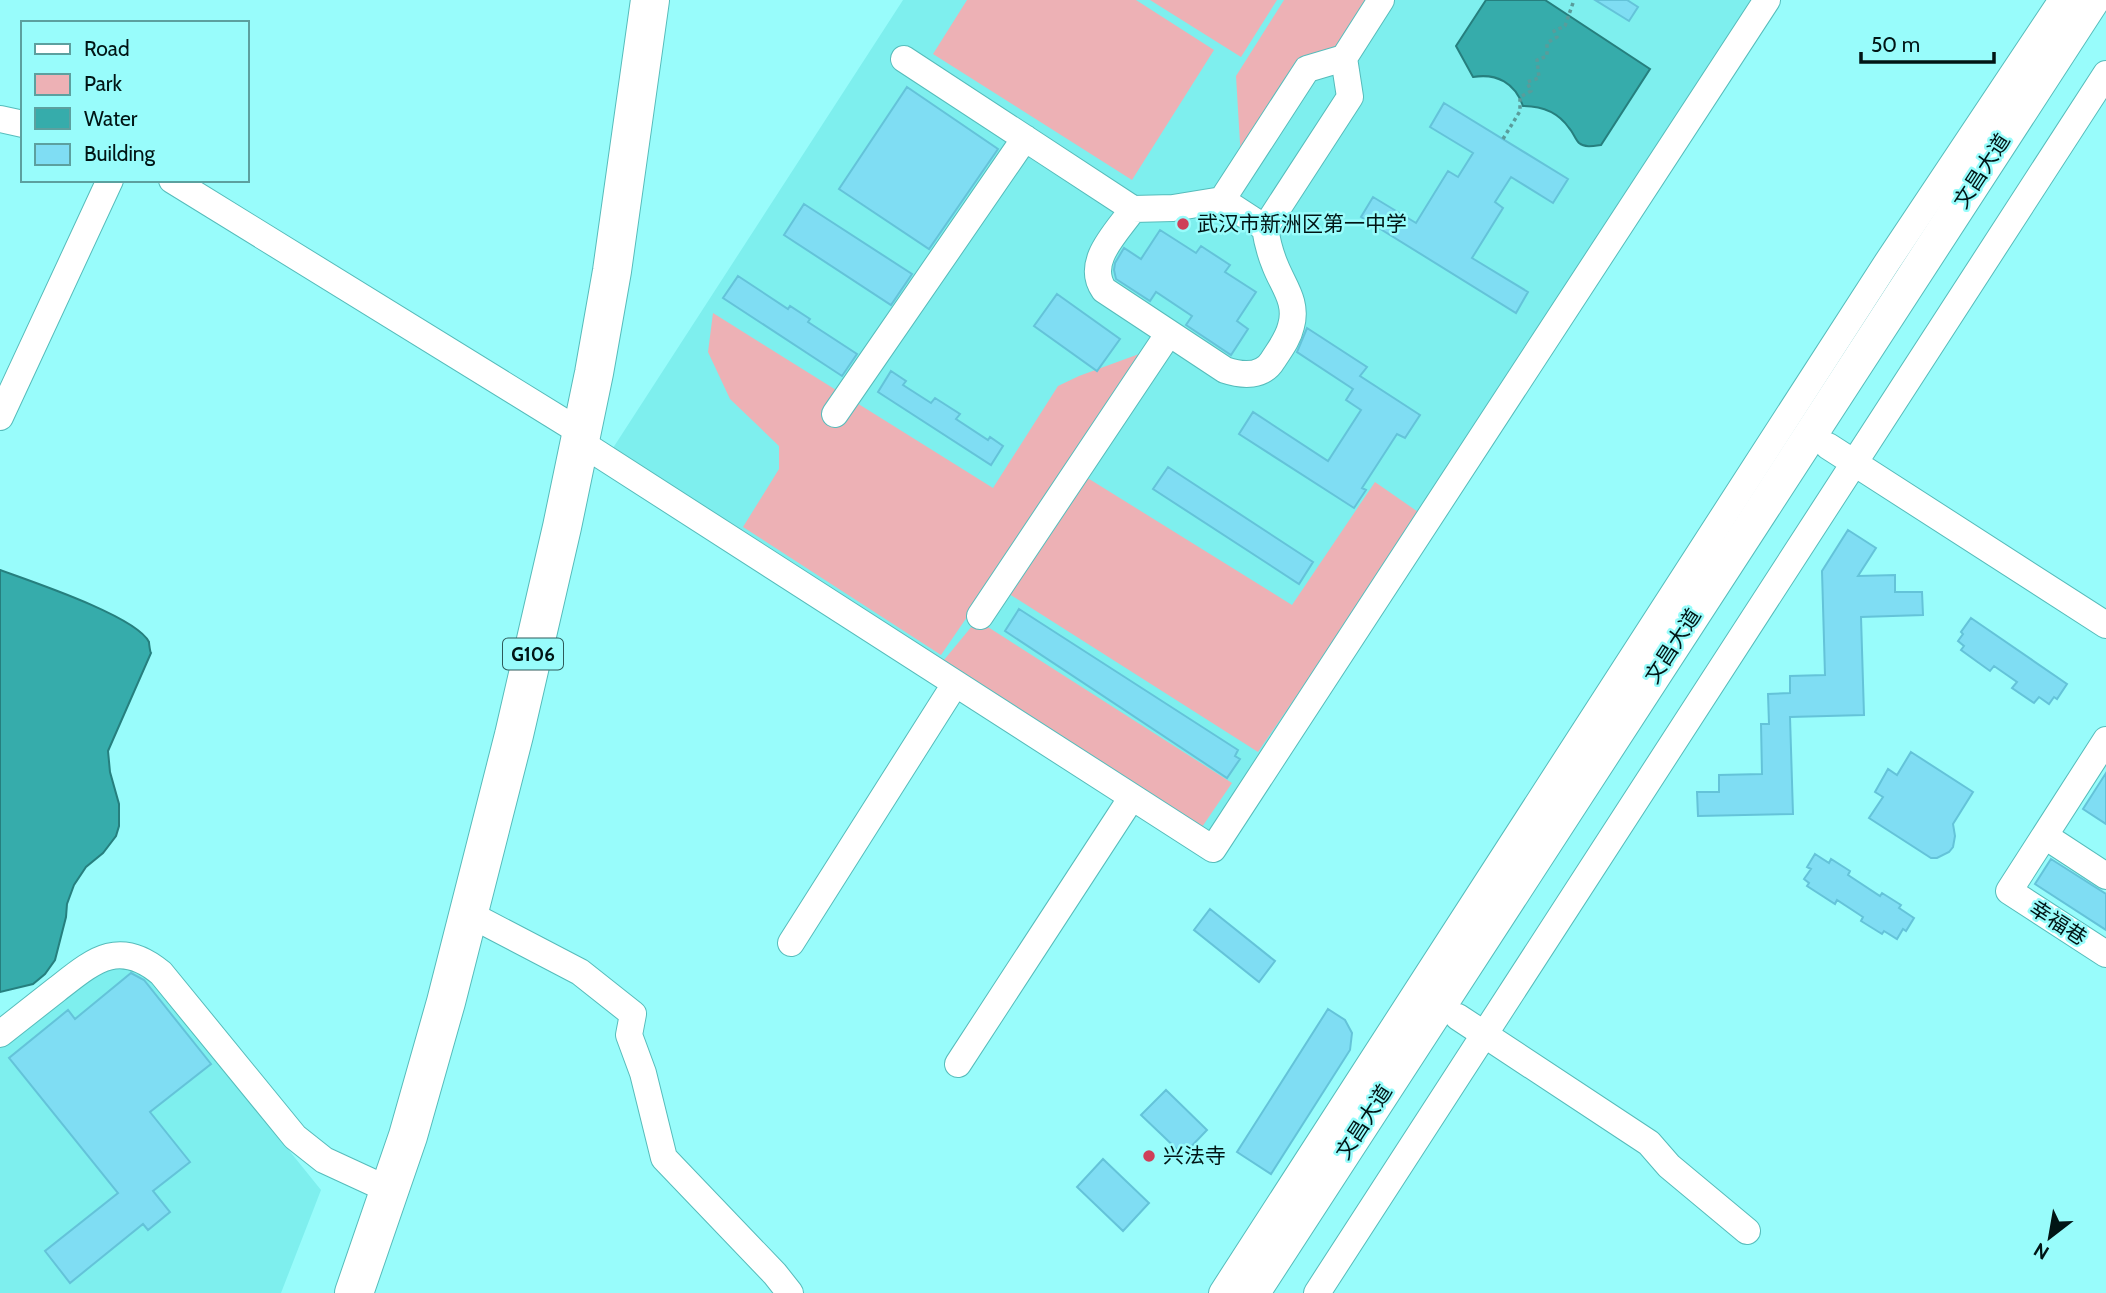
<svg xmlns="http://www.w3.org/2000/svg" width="2106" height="1293" font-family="Cabin,'Noto Sans SC',sans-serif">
<rect width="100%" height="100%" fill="#98fcfb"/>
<path fill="#7eefee" d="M903 0H1753L1210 841 613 448Z
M105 962 141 967 321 1190 281 1293H0V1046Z"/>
<path fill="#edb1b5" d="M967 0H1136L1214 50 1132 180 933 54Z
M1150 0H1277L1241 57Z
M1284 0H1370L1339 50 1241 160 1236 76Z
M713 313 993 488 1058 386 1079 376 1150 350 941 655 743 527 779 469V446L730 399 708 352Z
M1086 477 1292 605 1375 482 1421 514 1258 752 1006 592Z
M977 620 1232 783 1202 827 944 660Z"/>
<path fill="#36acab" stroke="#267f7e" stroke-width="2" d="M1486 0H1545L1650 69 1601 145C1594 146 1585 148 1579 143 1575 139 1573 132 1569 128 1558 112 1542 106 1523 106 1515 83 1497 73 1473 77L1456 46Z
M0 570C30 581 136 616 149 642 149 643 150 652 151 653L108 751 110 772 119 804V826L116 836 103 853 86 867 74 885 67 904 66 917 55 960 45 974 33 984 0 992Z"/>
<path fill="#7fddf3" stroke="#64c3d9" stroke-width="2" d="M1595 0H1627L1638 7 1629 21Z
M907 87 998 149 929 249 839 189Z
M1444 103 1568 179 1553 203 1511 177 1495 202 1503 208 1472 258 1528 292 1516 313 1361 217 1373 197 1416 223 1448 171 1458 177 1473 153 1430 127Z
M804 204 912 274 891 305 784 235Z
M1160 230 1196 253 1201 246 1230 265 1225 272 1256 292 1237 321 1248 329 1231 355 1186 325 1192 316 1156 292 1150 301 1116 279 1114 270 1115 263 1124 248 1141 259Z
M738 276 788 309 790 306 810 319 808 322 857 354 842 376 723 298Z
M1057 294 1120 339 1097 371 1034 326Z
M1307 328 1367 367 1360 376 1420 415 1405 438 1397 434 1362 488 1366 490 1354 508 1239 434 1253 412 1328 461 1361 410 1346 400 1353 389 1297 352Z
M891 371 906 381 903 385 931 403 935 398 960 414 956 419 988 440 990 437 1003 446 991 465 878 392Z
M1168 467 1313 562 1299 584 1153 489Z
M1848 530 1876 548 1858 576 1895 575V592H1922L1923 615 1861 617 1864 715 1790 717 1793 814 1698 816 1697 792H1719V775L1762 774 1761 724H1769L1768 694 1790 693V676L1825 675 1822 571Z
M1019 609 1238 750 1235 756 1240 759 1227 778 1005 631Z
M1971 618 2067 684 2057 699 2054 697 2049 704 2039 697 2034 703 2012 688 2017 682 1994 666 1990 671 1961 650 1964 646 1958 641 1963 634 1961 632Z
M1911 752 1973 792 1953 824 1955 836 1953 847 1949 852 1937 858H1931L1869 818 1883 797 1875 792 1888 769 1897 775Z
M2106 773V824L2083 809Z
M1815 854 1829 863 1831 859 1850 871 1848 875 1880 896 1882 893 1901 905 1899 908 1914 918 1906 931 1903 929 1897 939 1884 931 1882 934 1861 921 1863 917 1837 900 1835 904 1807 886 1809 883 1804 879 1811 869 1807 867Z
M2051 859 2106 894V930L2035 884Z
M1210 909 1275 961 1259 982 1194 930Z
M131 973 144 980 211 1064 150 1112 190 1162 153 1191 170 1212 148 1230 143 1224 70 1283 45 1251 118 1193 9 1058 68 1010 75 1019Z
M1328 1009 1345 1020 1352 1033 1350 1050 1271 1174 1237 1152Z
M1166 1090 1207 1130 1183 1155 1141 1115Z
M1103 1159 1149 1203 1123 1231 1077 1187Z"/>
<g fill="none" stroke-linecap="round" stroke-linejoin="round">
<defs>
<path id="minor" d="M1344 58 1381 0
M904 59 1133 209
M0 119 23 124
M172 180 582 433
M1222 200 1173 208 1133 209C1118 231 1084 262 1104 290L1225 370C1243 376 1263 377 1273 360 1280 349 1288 339 1291 326 1298 302 1283 286 1275 265 1270 253 1267 241 1265 228L1350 97 1344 58 1307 69 1222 200 1265 228
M835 414 1025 138
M0 417 110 180
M580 442 1213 849 1767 0
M1828 446 2106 625
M980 616 1169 333
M2106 740 2009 891 2106 954
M2045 836 2106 876
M469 914 580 972 633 1014 629 1035 643 1073 664 1158 775 1274 790 1293
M791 943 955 684
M1458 1017 1649 1143 1669 1166 1747 1231
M0 1034C19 1019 37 1005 56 990 92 962 118 937 161 973L295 1137 324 1160 389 1190
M958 1064 1132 797
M1222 1293 1886 264 2062 0
M1317 1293 2106 74"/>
<path id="major" d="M1253 1293 2093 0"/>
<path id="highway" d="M354 1293 408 1136 446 1002 514 735 562 527 594 373 612 271 650 0"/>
</defs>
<use href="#minor" stroke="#56bcbb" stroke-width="28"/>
<use href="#major" stroke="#56bcbb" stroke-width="35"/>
<use href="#highway" stroke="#56bcbb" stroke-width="40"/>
<path stroke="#599c9b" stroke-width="3.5" stroke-dasharray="3.5 3.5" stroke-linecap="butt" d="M1503 139 1520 111V97L1531 91 1527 82 1539 78 1537 60 1547 56V43L1557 37 1554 31 1565 26 1574 0"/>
<use href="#minor" stroke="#fff" stroke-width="26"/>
<use href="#major" stroke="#fff" stroke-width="33"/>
<use href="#highway" stroke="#fff" stroke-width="38"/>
</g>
<g fill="#cf3f59" stroke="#98fcfb" stroke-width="2.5">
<circle cx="1183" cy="224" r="7"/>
<circle cx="1149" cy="1156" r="7"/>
</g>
<g text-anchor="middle" stroke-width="5" stroke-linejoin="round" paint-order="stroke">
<rect fill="#98fcfb" stroke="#2e5a5a" stroke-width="2" x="503" y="638.5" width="60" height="31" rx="5"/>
<g font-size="19" font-weight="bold" fill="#011515">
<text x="533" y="661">G106</text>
</g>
<g font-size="21" fill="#011515" stroke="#98fcfb">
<text transform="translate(1982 171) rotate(-57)" y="7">文昌大道</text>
<text transform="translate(1673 646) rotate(-57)" y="7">文昌大道</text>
<text transform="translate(2058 923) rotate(33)" y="7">幸福巷</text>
<text transform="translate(1364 1122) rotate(-57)" y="7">文昌大道</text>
</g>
<g font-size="21" fill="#011515" stroke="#98fcfb" text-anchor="start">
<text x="1197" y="231">武汉市新洲区第一中学</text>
<text x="1163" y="1163">兴法寺</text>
</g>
</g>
<rect x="21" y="21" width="228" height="161" fill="#98fcfb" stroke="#5ca09f" stroke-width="2"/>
<rect x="35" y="44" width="35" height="10" fill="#ffffff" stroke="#5ca09f" stroke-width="2"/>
<text x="84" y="56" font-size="21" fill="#011515">Road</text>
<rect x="35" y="74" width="35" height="21" fill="#edb1b5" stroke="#5ca09f" stroke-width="2"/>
<text x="84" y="91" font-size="21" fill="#011515">Park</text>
<rect x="35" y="108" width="35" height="21" fill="#36acab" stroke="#5ca09f" stroke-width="2"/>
<text x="84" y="126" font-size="21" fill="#011515">Water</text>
<rect x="35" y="144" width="35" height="21" fill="#7fddf3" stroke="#5ca09f" stroke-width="2"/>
<text x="84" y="161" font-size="21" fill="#011515">Building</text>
<g transform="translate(2050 1237) rotate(211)" stroke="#98fcfb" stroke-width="5" paint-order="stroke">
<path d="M0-5L12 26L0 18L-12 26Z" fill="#011515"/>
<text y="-10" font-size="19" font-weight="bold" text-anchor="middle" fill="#011515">N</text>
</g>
<path d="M1861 52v10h133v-10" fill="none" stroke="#011515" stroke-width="3.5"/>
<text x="1871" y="52" font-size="21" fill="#011515" stroke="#98fcfb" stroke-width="5" paint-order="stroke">50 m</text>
</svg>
